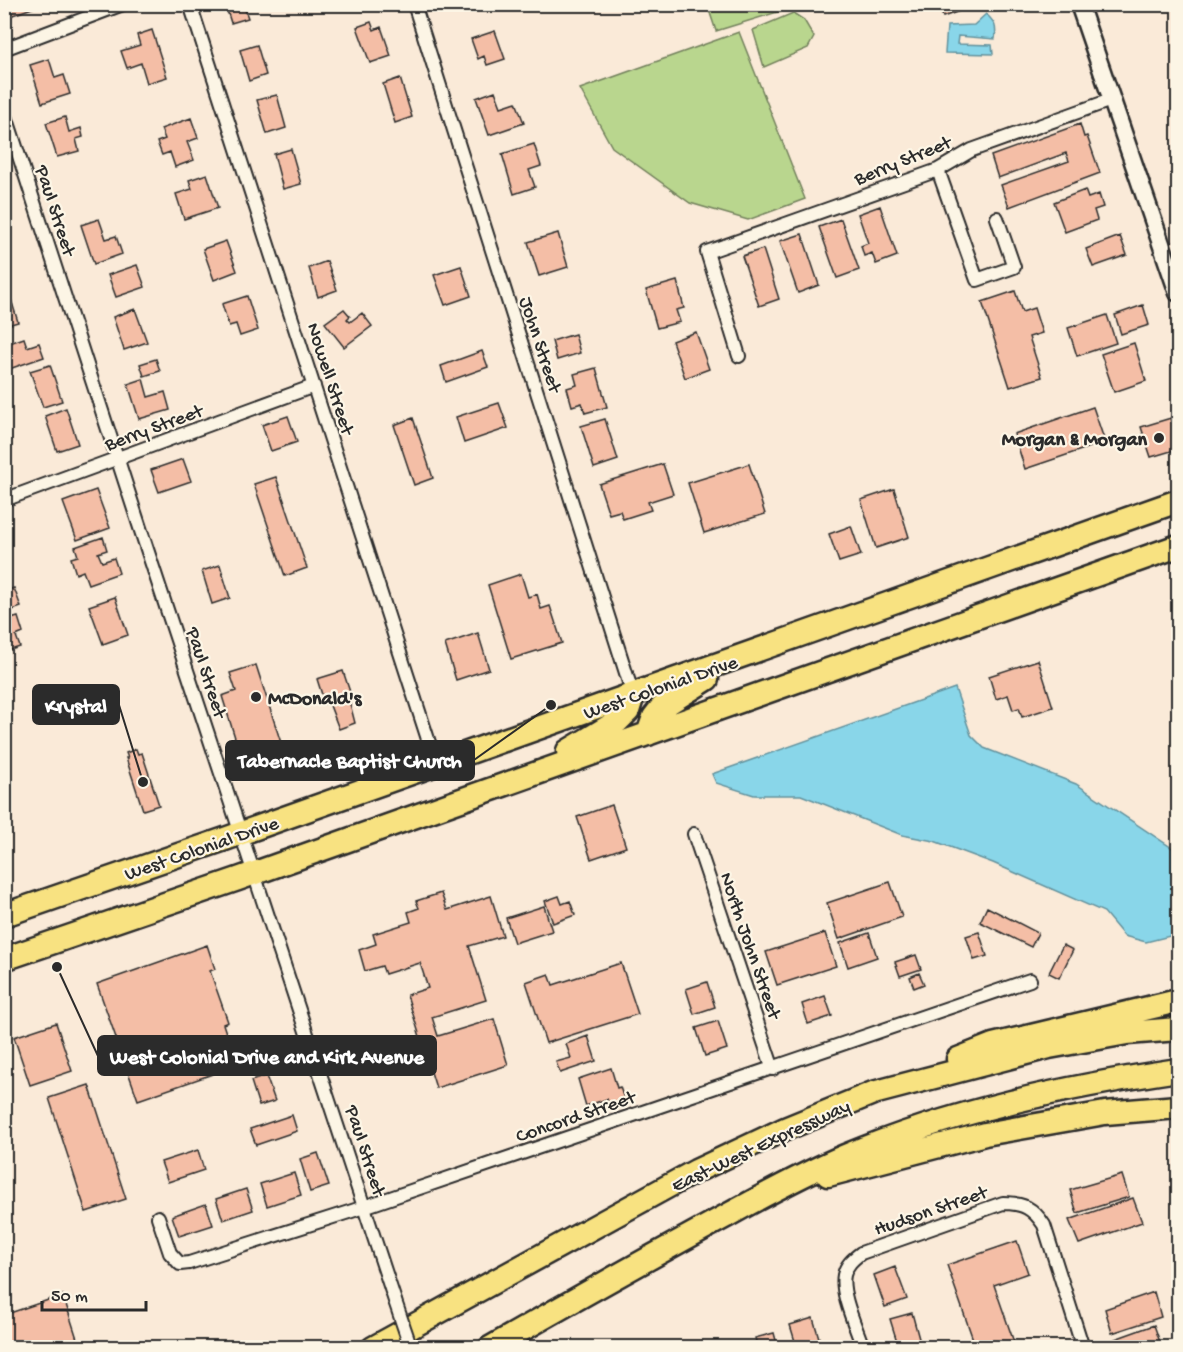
<svg xmlns="http://www.w3.org/2000/svg" width="1183" height="1352" font-family="'Gochi Hand',sans-serif">
<rect width="100%" height="100%" fill="#faead8"/>
<filter id="ink" filterUnits="userSpaceOnUse"><feTurbulence type="fractalNoise" baseFrequency=".0167" numOctaves="2"/><feDisplacementMap in="SourceGraphic" scale="12" xChannelSelector="R" yChannelSelector="G"/><feConvolveMatrix kernelMatrix="1 2 1 2 8 2 1 2 1" color-interpolation-filters="sRGB"/></filter>
<g filter="url(#ink)">
<path fill="#b9d68e" stroke="#72805c" stroke-width="1.5" d="M707 4H800V5L716 31Z
M793 13 804 20 814 37 808 48 764 67 753 30Z
M739 32 805 199 748 220 690 203 612 147 580 89Z"/>
<path fill="#89d6e9" stroke="#63929d" stroke-width="1.5" d="M986 14C995 22 997 27 995 39L958 36 957 44 992 45 993 54 945 53 947 26 974 25Z
M955 688 971 735 984 748 1076 784 1178 852V934L1146 942 1124 936 1104 912 993 863 934 841 902 835 801 795H754L716 783 712 774Z"/>
<path fill="#f4bea6" stroke="#2b2b2b" stroke-width="1.5" d="M5 4H43L10 16Z
M225 4H243L248 18 231 23Z
M938 4H979L943 17Z
M371 22 374 30 381 27 391 56 370 63 357 27Z
M152 30 167 77 147 83 141 63 127 68 121 51 140 45 137 35Z
M495 31 505 59 487 65 484 56 478 59 471 39Z
M257 45 266 75 249 81 240 50Z
M49 59 55 78 64 75 70 94 42 103 30 65Z
M400 78 412 117 395 123 383 84Z
M495 91 501 107 516 102 524 123 489 135 476 98Z
M277 95 286 128 267 134 257 100Z
M65 117 69 132 81 128 83 137 76 139 79 151 57 157 46 123Z
M191 118 198 138 187 142 194 160 175 167 170 152 162 155 157 142 165 139 161 129Z
M1080 124 1084 137 1087 136 1100 173 1009 207 1001 185 1069 161 1066 153 998 178 991 156Z
M534 144 541 166 529 170 535 187 514 194 502 154Z
M291 149 301 184 283 189 274 154Z
M207 174 218 208 184 219 176 194 192 189 189 180Z
M1085 190 1088 198 1099 194 1103 207 1094 210 1097 220 1065 232 1054 202Z
M880 206 897 256 876 264 872 253 864 256 861 246 868 243 858 214Z
M99 219 106 239 116 236 122 254 94 264 81 225Z
M841 219 859 270 837 278 819 227Z
M558 233 568 267 539 276 528 242Z
M802 234 819 285 798 293 780 241Z
M1120 236 1127 255 1093 267 1086 249Z
M226 241 237 271 214 280 203 249Z
M763 249 779 299 759 306 742 256Z
M327 261 337 290 318 297 309 268Z
M137 265 145 287 116 297 108 275Z
M461 266 471 296 445 305 434 275Z
M677 281 684 308 676 310 680 322 657 328 646 290Z
M4 283H6L18 322 4 326Z
M1015 291 1022 312 1034 308 1042 333 1029 337 1042 377 1010 387 982 302Z
M247 296 258 330 240 336 236 324 229 326 222 304Z
M1143 305 1149 325 1121 334 1115 315Z
M135 309 147 342 124 350 113 317Z
M344 309 350 316 347 319 350 322 362 313 372 326 344 347 325 323Z
M1107 315 1116 343 1077 356 1068 328Z
M696 332 709 369 685 378 672 341Z
M575 334 580 353 557 360 552 341Z
M24 338 27 347 39 343 44 357 9 369 7 363H4V345Z
M1134 343 1146 381 1114 392 1101 354Z
M482 351 488 367 446 382 441 366Z
M156 359 160 371 144 376 140 364Z
M50 365 62 401 43 407 30 371Z
M596 368 607 407 585 413 582 403 572 406 567 388 577 385 574 374Z
M143 379 148 397 165 392 170 410 139 419 128 384Z
M499 403 508 428 464 443 456 417Z
M1093 407 1105 442 1025 469 1014 434Z
M66 408 78 444 57 451 45 416Z
M288 416 297 442 271 451 262 425Z
M413 418 433 478 414 485 394 425Z
M1171 418 1178 442V449L1151 457 1141 427Z
M605 419 618 460 594 468 581 426Z
M183 459 191 481 159 492 151 470Z
M663 464 673 494 648 502 651 510 623 519 620 511 609 514 599 484Z
M749 464 765 514 704 533 688 483Z
M276 477 307 568 285 576 254 484Z
M894 489 909 537 876 548 861 500Z
M96 490 110 528 77 540 63 502Z
M851 526 861 555 839 562 829 534Z
M103 537 107 550 98 553 102 562 114 558 119 573 88 584 83 571 76 574 71 558 78 556 75 547Z
M220 565 230 598 212 604 202 571Z
M521 574 528 597 537 594 541 609 550 606 562 643 511 659 488 585Z
M14 588 21 607 4 613V591Z
M115 597 128 635 103 644 89 606Z
M18 617 23 633 16 636 20 647 4 652V621Z
M478 633 489 669 456 680 445 644Z
M1038 660 1053 707 1022 717 1019 708 1013 710 1008 695 996 699 989 676Z
M256 665 283 749 262 756 258 741 253 743 252 740 237 744 222 696 236 691 230 673Z
M343 671 351 695 348 696 355 723 339 729 329 703 325 704 317 679Z
M136 749 138 754 142 753 159 805 143 810 126 758H128L126 753Z
M612 805 626 847 591 859 577 817Z
M890 882 902 917 839 939 827 903Z
M441 893 447 910 491 896 503 936 469 946 486 1000 432 1017 438 1036 494 1019 508 1065 436 1088 407 995 428 988 420 963 385 974 382 966 365 971 359 950 376 944 373 934 411 922 408 912 419 908 416 901Z
M559 896 562 904 570 901 575 915 553 923 545 901Z
M544 906 552 931 514 943 506 918Z
M987 907 1038 933 1031 947 980 922Z
M979 932 987 956 974 960 966 936Z
M825 933 836 966 777 985 766 952Z
M869 933 877 957 848 967 840 943Z
M207 945 215 969 210 971 228 1022 223 1024 236 1063 228 1066 230 1068 138 1100 97 984Z
M1063 945 1073 950 1059 978 1049 973Z
M916 955 921 969 900 976 895 962Z
M621 963 638 1014 546 1043 526 982 549 974 553 985Z
M919 973 924 984 914 988 910 977Z
M707 982 715 1007 694 1014 686 989Z
M825 996 832 1016 808 1024 802 1004Z
M718 1021 727 1049 705 1056 696 1028Z
M56 1023 72 1071 30 1085 14 1037Z
M588 1036 596 1061 560 1073 556 1062 571 1058 566 1044Z
M611 1068 617 1088 620 1087 625 1102 610 1107 607 1099 586 1106 578 1079Z
M266 1076 275 1101 259 1106 251 1081Z
M89 1085 126 1199 86 1212 49 1098Z
M292 1115 297 1131 256 1145 250 1129Z
M198 1150 204 1170 168 1182 161 1162Z
M318 1153 329 1186 310 1192 300 1159Z
M294 1173 301 1195 267 1206 260 1184Z
M1122 1175 1129 1197 1077 1213 1070 1190Z
M246 1189 253 1210 223 1220 216 1199Z
M1133 1198 1142 1222 1079 1244 1069 1220Z
M206 1204 213 1225 179 1236 172 1216Z
M1017 1241 1028 1273 994 1285 1016 1348H976L947 1265Z
M895 1267 907 1299 885 1307 874 1275Z
M1154 1292 1161 1317 1112 1333 1105 1309Z
M63 1295 80 1348H4V1315Z
M912 1313 921 1346 899 1348 890 1319Z
M813 1318 822 1348H797L790 1325Z
M1154 1325 1162 1348H1118L1115 1339Z
M774 1333 778 1348H758L755 1338Z"/>
<g fill="none" stroke-linecap="round" stroke-linejoin="round">
<defs>
<path id="street" d="M190 4 436 764
M414 4 633 695
M4 49 123 4
M4 110 142 534 395 1301
M938 170 977 280 1014 267 997 218
M739 356 707 252 938 170 972 150 1111 100
M4 500 314 386
M694 834 773 1069
M158 1217 170 1253 180 1264 189 1263 352 1211 1030 980
M863 1348C857 1329 840 1294 844 1275 846 1265 853 1259 861 1253L1003 1203C1023 1203 1033 1208 1044 1225L1083 1348"/>
<path id="secondary" d="M1079 4 1178 293"/>
<path id="highway" d="M648 734 654 717 661 708 707 679
M568 751 618 721 628 711 633 695
M4 915 225 839 1178 501
M4 959 238 879 1178 546
M958 1059 993 1045 1178 1001
M828 1175 985 1134 1105 1113 1178 1107
M373 1348 696 1171 785 1129 873 1093 1049 1047 1127 1033 1178 1029
M490 1348C569 1303 648 1258 728 1215 766 1194 805 1173 845 1156 952 1111 1065 1087 1178 1070"/>
</defs>
<use href="#street" stroke="#2b2b2b" stroke-width="16"/>
<use href="#secondary" stroke="#2b2b2b" stroke-width="21"/>
<use href="#highway" stroke="#2b2b2b" stroke-width="27"/>
<use href="#street" stroke="#fcf5e5" stroke-width="12"/>
<use href="#secondary" stroke="#fcf5e5" stroke-width="16"/>
<use href="#highway" stroke="#f8e281" stroke-width="22"/>
<defs>
<path id="street-bridge" d="M395 1301 411 1348"/>
</defs>
<use href="#street-bridge" stroke="#2b2b2b" stroke-width="16" stroke-linecap="butt"/>
<use href="#street-bridge" stroke="#fcf5e5" stroke-width="12"/>
</g>
</g>
<g fill="#2b2b2b" stroke="#fcf5e5" stroke-width="2">
<circle cx="1159" cy="438" r="6"/>
<circle cx="256" cy="697" r="6"/>
</g>
<g text-anchor="middle" stroke-width="4.5" stroke-linejoin="round" paint-order="stroke">
<g font-size="20" fill="#2b2b2b" stroke="#fcf5e5">
<text transform="translate(902 159) rotate(-22)" y="7">Berry Street</text>
<text transform="translate(57 210) rotate(72)" y="7">Paul Street</text>
<text transform="translate(542 344) rotate(72)" y="7">John Street</text>
<text transform="translate(332 378) rotate(72)" y="7">Nowell Street</text>
<text transform="translate(153 426) rotate(-20)" y="7">Berry Street</text>
<text transform="translate(208 672) rotate(72)" y="7">Paul Street</text>
<text transform="translate(660 686) rotate(-19)" y="7">West Colonial Drive</text>
<text transform="translate(201 847) rotate(-19)" y="7">West Colonial Drive</text>
<text transform="translate(752 945) rotate(71)" y="7">North John Street</text>
<text transform="translate(575 1115) rotate(-19)" y="7">Concord Street</text>
<text transform="translate(760 1144) rotate(-25)" y="7">East-West Expressway</text>
<text transform="translate(367 1150) rotate(72)" y="7">Paul Street</text>
<text transform="translate(930 1209) rotate(-19)" y="7">Hudson Street</text>
</g>
<g font-size="20" font-weight="bold" fill="#2b2b2b" stroke="#fcf5e5" text-anchor="end">
<text x="1147" y="445">Morgan &amp; Morgan</text>
<text x="268" y="704" text-anchor="start">McDonald's</text>
</g>
</g>
<path fill="none" stroke="#2b2b2b" stroke-width="2" d="M143 782L119 705M551 705L474 760M57 967L98 1056"/>
<g fill="#2b2b2b" stroke="#fcf5e5" stroke-width="2">
<circle cx="143" cy="782" r="6"/>
<circle cx="551" cy="705" r="6"/>
<circle cx="57" cy="967" r="6"/>
</g>
<g fill="#2b2b2b" stroke="#2b2b2b" stroke-width="2">
<rect x="33" y="685" width="86" height="39" rx="6"/>
<rect x="226" y="741" width="248" height="39" rx="6"/>
<rect x="98" y="1036" width="338" height="39" rx="6"/>
</g>
<g font-size="21" text-anchor="middle" font-weight="bold" fill="#fff">
<text x="76" y="712">Krystal</text>
<text x="350" y="767">Tabernacle Baptist Church</text>
<text x="267" y="1063">West Colonial Drive and Kirk Avenue</text>
</g>
<rect width="1183" height="1352" fill="none" stroke="#fcf5e5" stroke-width="24"/>
<rect x="12" y="12" width="1159" height="1328" fill="none" stroke="#2b2b2b" stroke-width="2" filter="url(#ink)"/>
<path d="M42 1301v9h104v-9" fill="none" stroke="#2b2b2b" stroke-width="3"/>
<text x="51" y="1301" font-size="18" fill="#2b2b2b" stroke="#fcf5e5" stroke-width="4.5" paint-order="stroke">50 m</text>
</svg>
